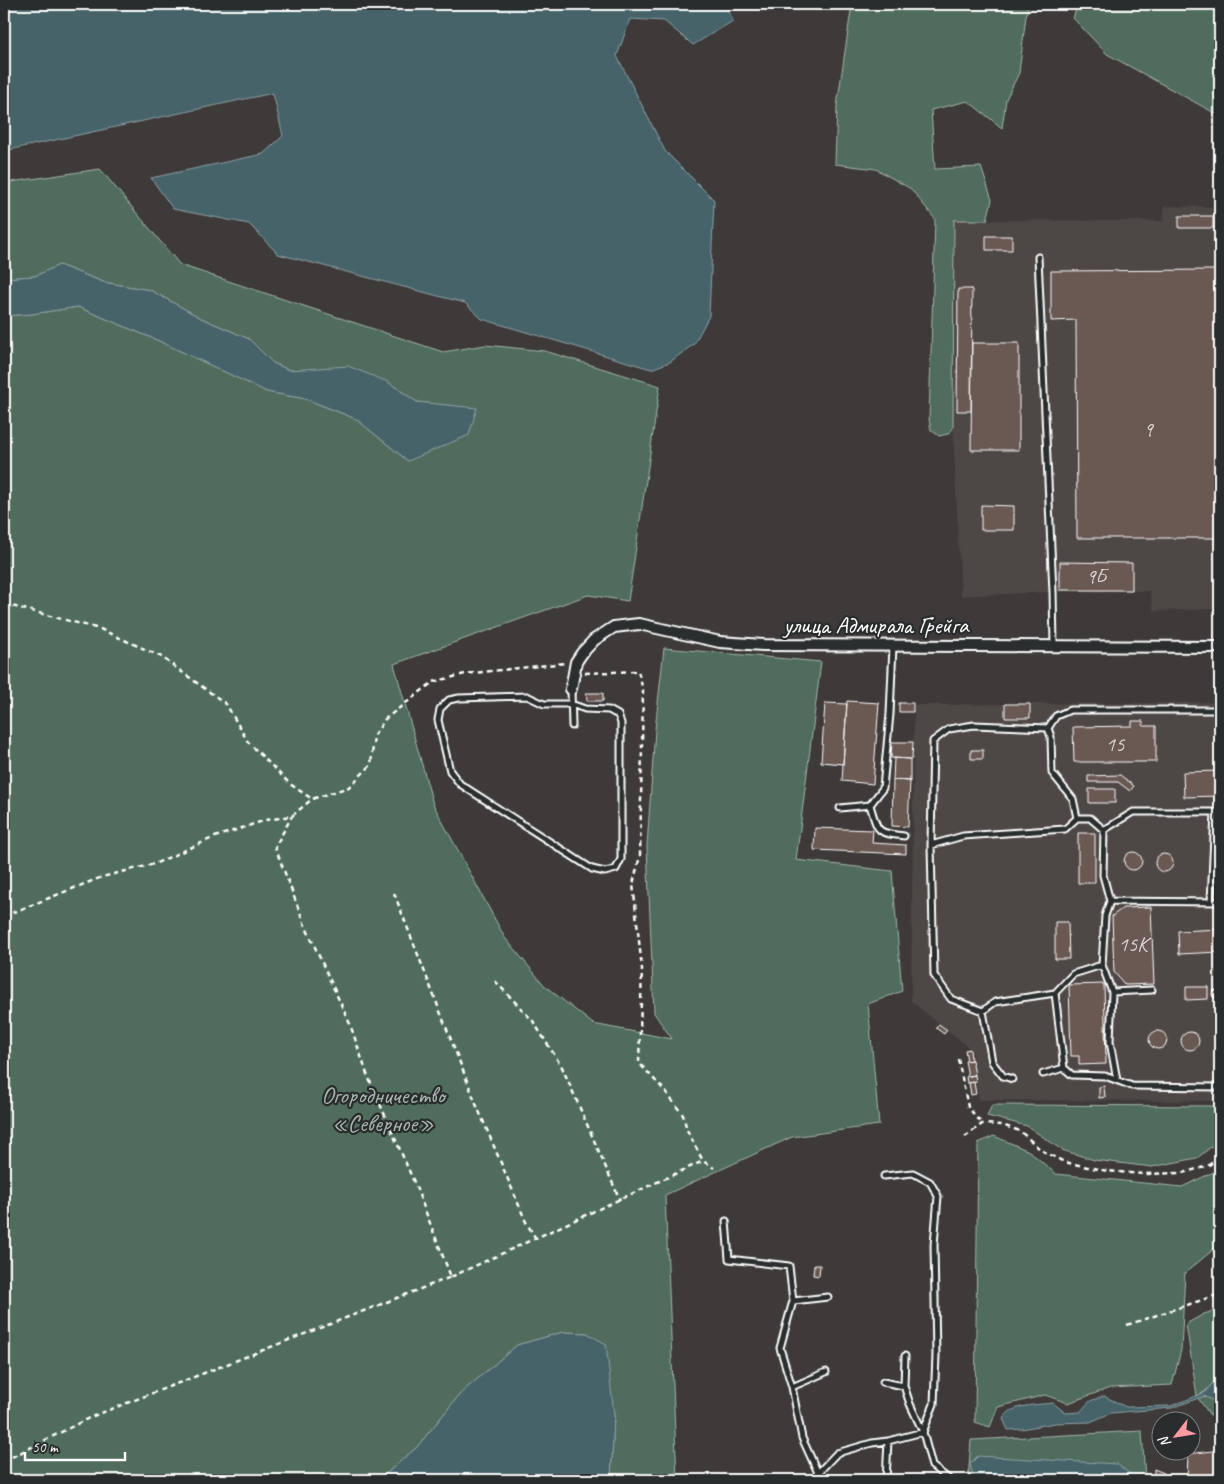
<svg xmlns="http://www.w3.org/2000/svg" width="1224" height="1484" font-family="Caveat,sans-serif">
<rect width="100%" height="100%" fill="#3d3a39"/>
<filter id="ink" filterUnits="userSpaceOnUse"><feTurbulence type="fractalNoise" baseFrequency=".02" numOctaves="2"/><feDisplacementMap in="SourceGraphic" scale="10" xChannelSelector="R" yChannelSelector="G"/><feConvolveMatrix kernelMatrix="1 2 1 2 8 2 1 2 1" color-interpolation-filters="sRGB"/></filter>
<g filter="url(#ink)">
<path fill="#4e4744" d="M1164 206 1220 207V609L1153 611 1150 591 1053 592 961 596 953 428 954 220 1164 221Z
M1220 702V1101L979 1100 971 1049 911 1001 914 705Z"/>
<path fill="#506c5c" stroke="#a8b6ae" d="M852 4H1029L1026 16 1019 73 1006 99 1002 128 968 101 931 110 935 169 981 167 992 200 987 220H954L953 428 948 434 939 436 931 430 929 419 935 219 911 189 876 169 835 164 837 106Z
M1078 4H1220V116L1107 54 1073 18Z
M100 169 180 265 443 352 485 345 545 351 660 386 628 601 588 595 394 664 433 804 505 938 545 986 593 1024 672 1039 654 1013 647 846 655 730 664 648 821 662 796 860 892 871 902 991 868 1004 879 1125 792 1137 665 1195 677 1480H611L614 1415 587 1333 563 1332 517 1345 461 1393 417 1447 379 1480H4V316L32 314 78 307 159 341 267 392 306 399 356 419 408 461 477 409 417 402 388 382 308 370H289L273 363 249 339 201 318 150 290 103 282 59 265 35 276 4 278V183Z
M992 1105 1220 1106V1140L1197 1158 1152 1167 1094 1160 1062 1150 1027 1126 987 1116Z
M994 1136 1029 1151 1056 1174 1182 1187 1220 1169V1244L1185 1273 1181 1350 1172 1385 1110 1388 1068 1403 1045 1395 998 1407 990 1427 975 1422 978 1143Z
M1220 1309C1220 1321 1223 1362 1220 1371 1215 1382 1207 1392 1197 1396L1186 1324 1204 1314Z
M1204 1396 1220 1404V1415H1210L1198 1398Z
M1142 1431 1145 1480H1128L1129 1473 973 1475 977 1480H968L971 1440Z"/>
<path fill="#46636a" stroke="#90a1a6" d="M4 4H725L733 21 693 45 664 21 630 19 617 56 665 151 714 200 709 316 694 344 670 362 651 369 482 319 465 303 278 254 249 224 173 209 151 178 263 154 283 136 273 93 4 151Z
M59 265 103 282 150 290 201 318 249 339 273 363 289 370 348 366 388 382 417 402 477 408 469 435 408 461 356 419 306 399 267 392 159 341 78 307 32 314 4 316V278L35 276Z
M563 1332 587 1333 606 1344 614 1415 611 1480H379L417 1447 461 1393 517 1345Z
M1220 1370V1404L1204 1396 1172 1408 1111 1413 1090 1422 1055 1423 1022 1429 1008 1430 1003 1419C1010 1404 1038 1405 1053 1403L1066 1413 1080 1412 1090 1401 1104 1396 1126 1407 1171 1406 1204 1393 1213 1383Z
M978 1456 1117 1464 1129 1473 1128 1480H977L973 1475 970 1464Z"/>
<path fill="#6a5952" stroke="#fff" d="M1179 216H1213V228H1179Z
M986 236H1012V250H986Z
M1220 270V538H1077L1076 320 1051 321V271Z
M958 289H972L971 411H957Z
M972 343H1019V450H971Z
M981 505 1014 506V530H981Z
M1060 562 1132 563V590H1060Z
M586 693H603V701H587Z
M847 701 879 703 873 784 842 781Z
M825 703 847 704 843 764 821 762Z
M899 703H913V712H899Z
M1005 704H1030V718H1005Z
M1132 721H1143V726H1156V762H1074L1073 727 1132 726Z
M892 742H913L912 759 891 758Z
M971 750H983V759H971Z
M894 758 910 759V781L893 780Z
M1220 771V796L1184 797 1183 772Z
M1120 775 1134 786 1130 791 1118 782H1088V776Z
M893 780 910 781 908 827 892 826Z
M1089 789H1115V803H1089Z
M815 828 873 830 872 843 906 845V854L814 850Z
M1078 833H1095V883H1078Z
M1124 861a9 9 0 1 1 18 0a9 9 0 1 1-18 0Z
M1155 863a9 9 0 1 1 18 0a9 9 0 1 1-18 0Z
M1151 907 1154 984 1125 985 1114 972 1112 916 1123 908Z
M1055 922H1068L1069 959H1055Z
M1220 929V952L1179 954 1178 931Z
M1104 984 1106 1064 1079 1065V1056H1071L1069 985Z
M1186 987H1208V999L1186 1000Z
M939 1024 947 1030 944 1034 936 1028Z
M1149 1040a9 9 0 1 1 18 0a9 9 0 1 1-18 0Z
M1181 1041a9 9 0 1 1 18 0a9 9 0 1 1-18 0Z
M970 1049 971 1060 967 1061 965 1050Z
M972 1060 975 1075 968 1076 965 1061Z
M975 1075 976 1082 967 1083 966 1077Z
M974 1082 976 1094 971 1095 969 1083Z
M1104 1086 1105 1097 1099 1098V1087Z
M814 1265H820L819 1276 813 1275Z
M1220 1450V1480H1187L1188 1454Z
M1154 1469 1164 1473 1167 1480H1154Z"/>
<g fill="none" stroke-linecap="round" stroke-linejoin="round">
<defs>
<path id="service" d="M1038 257 1053 592 1054 646
M571 689 572 726
M527 696 544 704H571L585 709 609 710 618 715 621 723V859L616 869 605 872 592 869 460 784 450 771 438 720 440 709 449 700 459 698Z
M1048 728 1051 737 1052 773 1073 799 1077 818H1090L1104 830
M870 805C878 832 876 833 904 836
M840 808 870 805 883 788 890 714 893 646
M931 845 963 836 1065 829 1077 818
M1110 901 1220 902
M1211 902 1215 812
M1102 965 1112 992 1110 1042 1117 1080
M1112 992 1152 990
M1055 993 1073 974 1102 965 1105 916 1110 901 1103 875 1104 830 1133 812H1220
M1216 994H1220
M983 1011 951 999 934 975 931 845 933 741 949 729 974 725 1048 728 1056 716 1070 710H1220
M1043 1074 1064 1068 1072 1075 1105 1076 1132 1086 1220 1087
M1012 1079 1003 1076 992 1062 983 1011 995 1002 1055 993 1064 1068
M726 1221 729 1259 789 1266 793 1301 780 1348 792 1387 802 1438 818 1473
M793 1301 828 1297
M905 1356 904 1386 910 1404 923 1432 932 1466 950 1480
M883 1382 904 1386
M792 1387 826 1372
M816 1480 818 1473 837 1453 872 1443 888 1441 923 1432 934 1404 936 1355 934 1245 938 1196 930 1182 913 1173 884 1176
M886 1480 888 1441"/>
<path id="minor" d="M571 689 576 662 582 653 594 640 614 627 639 624 720 642 763 645 1220 647"/>
</defs>
<use href="#service" stroke="#fff" stroke-width="9"/>
<use href="#minor" stroke="#fff" stroke-width="14"/>
<path stroke="#fff" stroke-width="2.5" stroke-dasharray="5 4" stroke-linecap="butt" d="M4 604 100 629 160 656 226 704 248 742 290 784 312 799
M585 673 638 671 643 690 640 856 633 884 642 969 639 1063 665 1091 683 1115 687 1130 703 1161
M394 893 476 1104 526 1222 536 1239
M4 916 102 877 154 864 215 837 266 820 292 816 312 799 349 787 371 765 374 736 385 719 433 682 465 674 565 663
M495 981 533 1021 562 1067 620 1200
M958 1059 968 1107 982 1124
M965 1137 982 1124 1002 1125 1020 1131 1041 1150 1064 1162 1107 1171 1144 1174 1182 1173 1208 1166 1220 1156
M451 1277 703 1161 714 1168
M1127 1325 1220 1294
M4 1461 91 1417 451 1277 414 1182 367 1074 350 1024 304 923 275 847 292 816"/>
<use href="#service" stroke="#2a2d2e" stroke-width="5"/>
<use href="#minor" stroke="#2a2d2e" stroke-width="10"/>
</g>
</g>
<g text-anchor="middle" stroke-width="4.5" stroke-linejoin="round" paint-order="stroke">
<g font-size="21" fill="#dad6d4">
<text x="1148" y="436">9</text>
<text x="1096" y="583">9Б</text>
<text x="1115" y="751">15</text>
<text x="1133" y="951">15К</text>
</g>
<g font-size="24" fill="#fff" stroke="#2a2d2e">
<text x="876" y="633">улица Адмирала Грейга</text>
</g>
<g font-size="24" fill="#a8b6ae" stroke="#2a2d2e">
<text x="383" y="1103">Огородничество<tspan x="383" dy="28">«Северное»</tspan></text>
</g>
</g>
<rect width="1224" height="1484" fill="none" stroke="#2a2d2e" stroke-width="20"/>
<rect x="10" y="10" width="1204" height="1464" fill="none" stroke="#fff" stroke-width="2" filter="url(#ink)"/>
<g transform="translate(1176 1436) rotate(239)"><circle r="24" fill="#2a2d2e" stroke="#7f8182"/>
<path d="M0-4L9 19L0 12L-9 19Z" fill="#ff9aa2"/>
<text y="-8" font-size="14" font-weight="bold" text-anchor="middle" fill="#ffffff">N</text>
</g>
<path d="M25 1452v8h100v-8" fill="none" stroke="#ffffff" stroke-width="2.5"/>
<text x="32" y="1452" font-size="15" fill="#ffffff" stroke="#2a2d2e" stroke-width="4" paint-order="stroke">50 m</text>
</svg>
